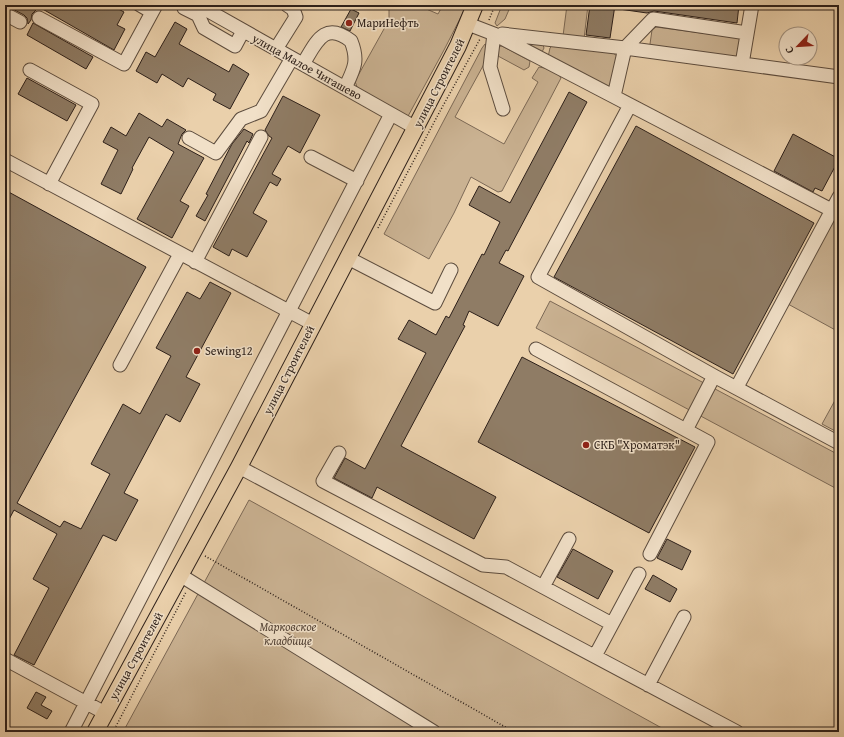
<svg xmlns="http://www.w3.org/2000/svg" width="844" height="737" font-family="'Gentium Book Plus',serif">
<rect width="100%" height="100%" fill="#ead0ab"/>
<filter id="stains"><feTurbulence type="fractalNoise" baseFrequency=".005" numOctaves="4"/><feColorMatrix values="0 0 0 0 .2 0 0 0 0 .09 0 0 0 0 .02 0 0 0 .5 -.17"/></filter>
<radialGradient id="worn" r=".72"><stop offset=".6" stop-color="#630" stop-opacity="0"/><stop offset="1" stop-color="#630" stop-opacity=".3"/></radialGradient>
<path fill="#cab292" stroke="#7c6956" d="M389 5H417L438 14 443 5H467L444 50 407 118 358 90 355 81 389 20Z
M502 5H511L505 19 497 26 495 23Z
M567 5H588L584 39 563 36Z
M656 27 739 38C742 47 742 53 735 60L654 49 650 44 652 30Z
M515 39 542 42 544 48 542 52Z
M485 44 489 47V55L455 117 504 144 538 82 532 78 539 67 555 70 561 78 502 191 498 192 471 177 454 213 429 259 384 234 482 48Z
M553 45 613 53 617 56 610 90 548 57 550 48Z
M502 46 530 61 529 67 524 70 498 56 496 51 497 47Z
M833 219 839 223V332L788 304Z
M550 301 839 455V490L536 328Z
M839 393V433L822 424Z
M249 500 669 732H123Z"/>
<path fill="#8f7c65" stroke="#2d201a" d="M5 5H111L124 12 117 25 125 29 114 50 39 7 32 14 31 20 28 24 27 18 24 15Z
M590 5H615L610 38 586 35Z
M619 5H739L737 23 654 11 647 13 619 9Z
M351 9 359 13 350 31 341 27Z
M175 22 187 29 179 44 229 72 233 64 249 74 230 109 213 100 216 94 188 78 183 87 162 74 157 83 136 71 146 52 155 57Z
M33 23 93 57 86 69 27 35Z
M27 78 76 105 67 121 18 94Z
M569 92 587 102 510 247 508 251 506 250 499 263 524 276 498 326 469 311 463 325 465 326 401 446 496 497 474 539 377 487 372 498 334 478 345 458 365 469 426 353 398 339 409 320 436 335 446 316 449 318 482 254 484 255 500 222 469 205 479 186 510 203Z
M283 96 320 115 300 153 288 146 272 174 281 179 277 186 270 182 253 213 267 221 247 257 232 249 229 256 213 247 272 138 269 136 265 130Z
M139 113 162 127 167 119 186 130 182 134 178 144 204 158 180 201 189 206 172 238 137 219 174 152 149 137 132 168 133 169 121 194 101 184 118 150 103 142 111 127 126 136Z
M636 126 814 223 733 374 554 277Z
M244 129 253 134 249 143 247 141 205 221 196 216 208 195 206 194 232 144Z
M793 134 839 159 822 191 815 188 813 192 774 171Z
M5 190 146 267 17 503 60 527 64 521 81 529 110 474 91 464 123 404 140 414 171 356 156 348 187 292 200 299 210 282 231 293 186 377 200 384 180 422 166 414 124 493 138 500 116 541 103 535 34 665 14 655 49 588 33 579 57 534 14 510 5 527Z
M522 357 695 447 649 533 478 442Z
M667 539 691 551 682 570 657 558Z
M573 549 613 571 598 599 557 577Z
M653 575 677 589 670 602 645 589Z
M36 692 46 697 41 705 52 711 47 719 27 708Z"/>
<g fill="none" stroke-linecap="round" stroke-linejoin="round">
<defs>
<path id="minor" d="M140 5 152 12
M184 5V8L198 15 204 28 235 46 243 31
M198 5 416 128
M5 14 20 22
M39 18 124 64 156 5
M468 24 494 34 839 214
M494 34 490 67 503 109
M502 34 625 48 839 77
M276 49 296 17 293 9 287 5
M303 64C316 43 324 20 351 41 359 61 354 69 345 88
M742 64 752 5
M30 70 92 104 49 184
M614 96 625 48 653 19 747 33
M630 105 538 277 714 376 839 443
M189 138 216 153 241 119 261 111 292 58
M311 157 357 181
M5 160 313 324
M348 258 435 303 451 270
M195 262 261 137
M536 349 708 442 650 554
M120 365 180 254
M737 387 839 197
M686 430 714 376
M339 453 323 481 483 565 506 567 612 624
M239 467 737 732
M180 575 434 732
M543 587 569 539
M595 656 639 574
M5 659 105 713
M648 685 684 617
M71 732 391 114"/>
<path id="major" d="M95 732 239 467 458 46 475 5"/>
</defs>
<use href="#minor" stroke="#5c4c3e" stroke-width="15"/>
<use href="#major" stroke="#2d201a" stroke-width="18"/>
<path stroke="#2d201a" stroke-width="1.5" stroke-dasharray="1 2" stroke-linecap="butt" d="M489 20 495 5
M378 228 439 113 480 39
M205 556 514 732
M113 732 186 592"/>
<use href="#minor" stroke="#f1e0c8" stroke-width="13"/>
<use href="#major" stroke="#ead0ab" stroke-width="16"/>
</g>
<g fill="#8f2418" stroke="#f1e0c8" stroke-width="1.5">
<circle cx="349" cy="23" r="4"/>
<circle cx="197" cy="351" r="4"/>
<circle cx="586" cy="445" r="4"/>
</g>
<g text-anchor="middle" stroke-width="3" stroke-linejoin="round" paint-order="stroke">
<g font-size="12" fill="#2d201a" stroke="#f1e0c8" text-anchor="start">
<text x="357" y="27">МариНефть</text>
<text x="205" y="355">Sewing12</text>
<text x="594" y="449">СКБ "Хроматэк"</text>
</g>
<g font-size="12" fill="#2d201a" stroke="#f1e0c8">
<text transform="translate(307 67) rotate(29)" y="4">улица Малое Чигашево</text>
<text transform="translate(439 83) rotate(-63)" y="4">улица Строителей</text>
<text transform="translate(289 370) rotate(-63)" y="4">улица Строителей</text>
<text transform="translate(136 656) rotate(-61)" y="4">улица Строителей</text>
</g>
<g font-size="12" font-style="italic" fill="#544438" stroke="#f1e0c8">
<text x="288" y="631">Марковское<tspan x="288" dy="14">кладбище</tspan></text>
</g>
</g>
<rect width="844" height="737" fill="none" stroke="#ead0ab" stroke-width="20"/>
<rect x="6" y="6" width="832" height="725" fill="none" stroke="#2d201a" stroke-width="2"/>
<rect x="10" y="10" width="824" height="717" fill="none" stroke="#2d201a"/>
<g transform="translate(798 46) rotate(245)"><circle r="19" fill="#f1e0c8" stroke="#a39382"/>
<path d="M0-3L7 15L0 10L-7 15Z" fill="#8f2418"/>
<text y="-6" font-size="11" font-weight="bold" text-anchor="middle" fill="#2d201a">С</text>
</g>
<rect width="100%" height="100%" filter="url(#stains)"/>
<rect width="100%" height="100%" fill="url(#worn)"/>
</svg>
